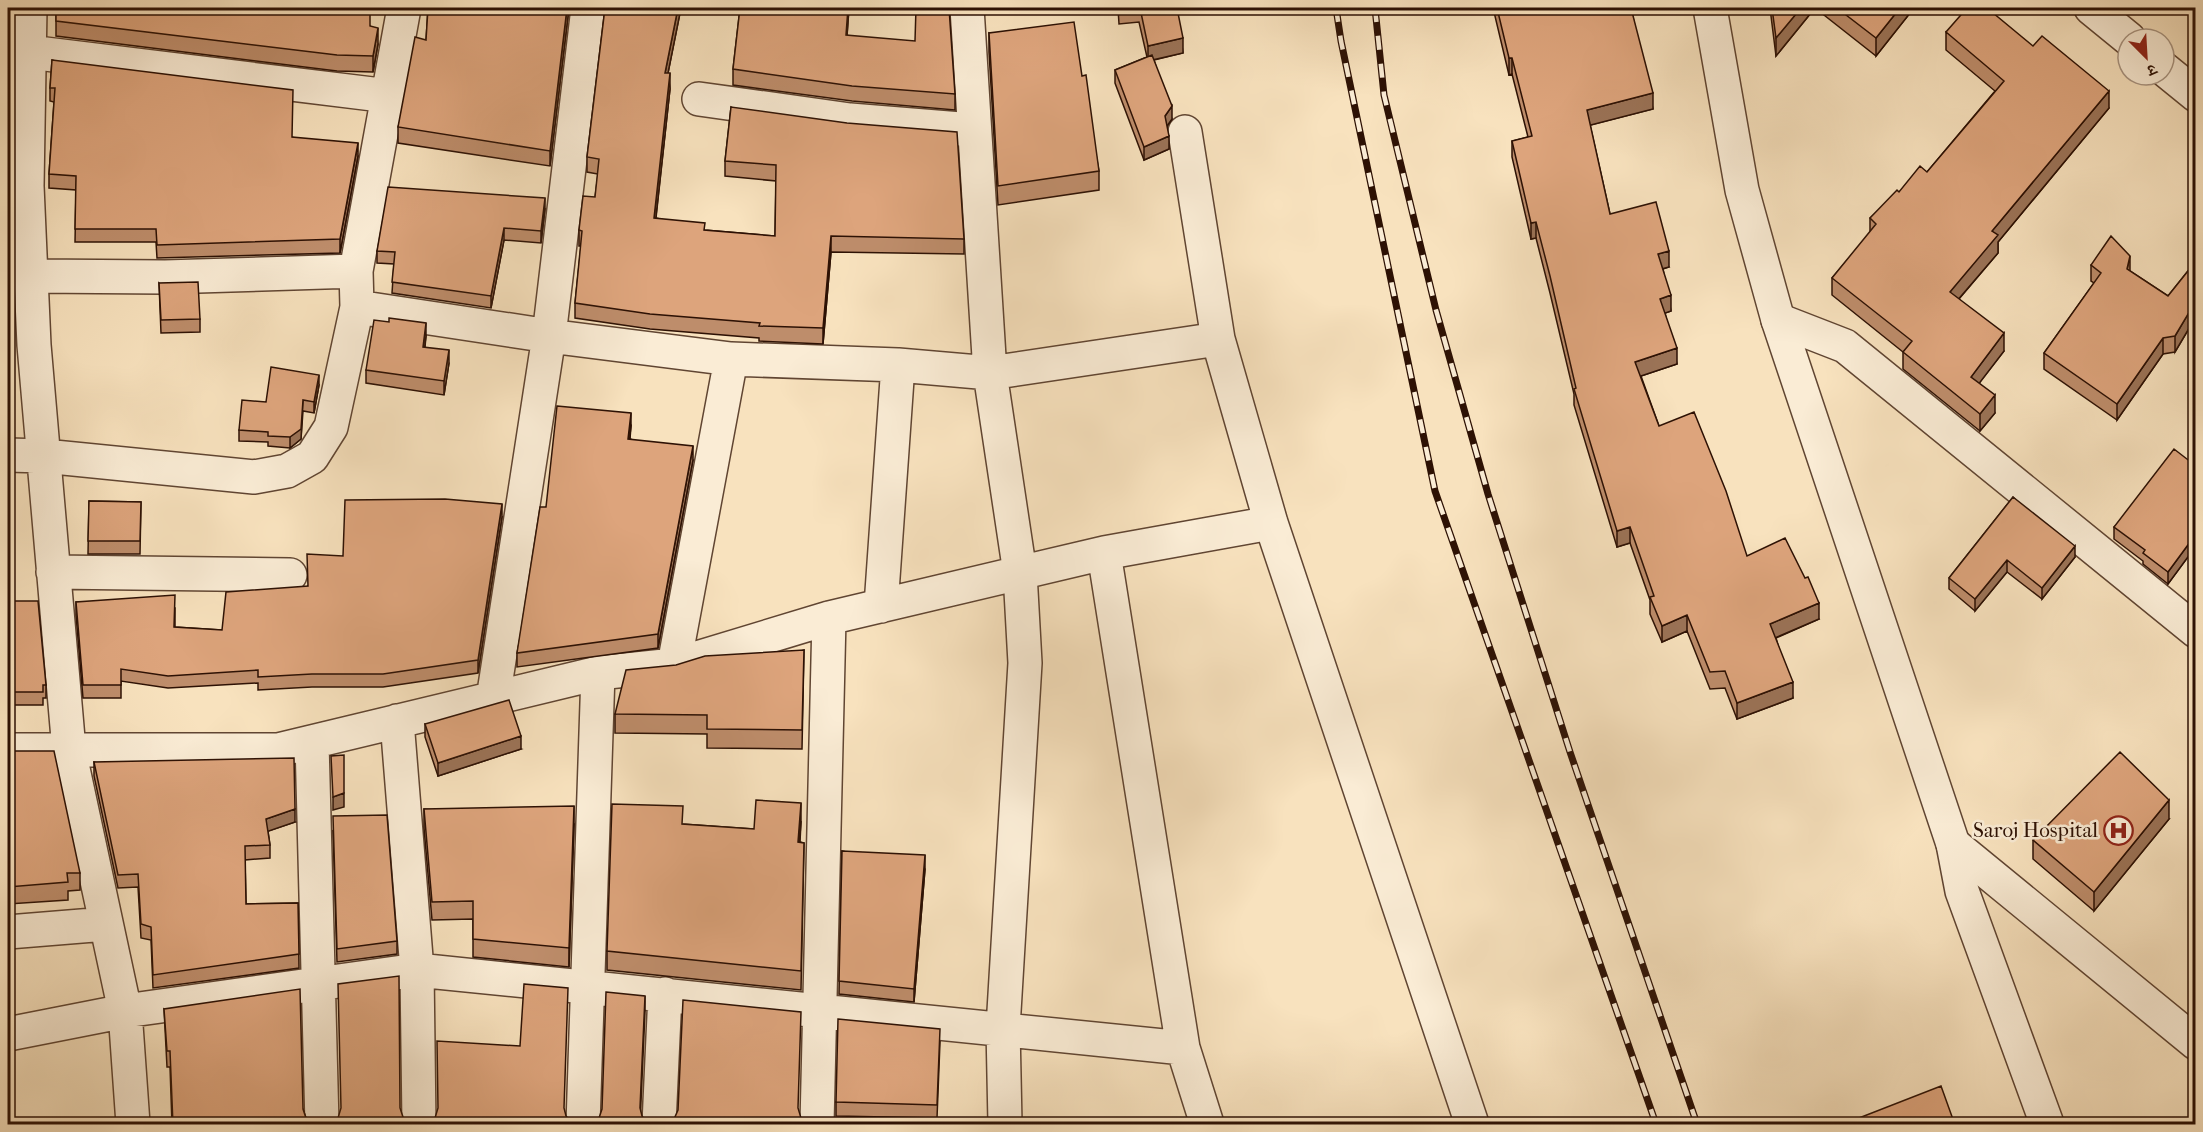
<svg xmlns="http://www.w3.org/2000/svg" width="2203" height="1132" font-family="'IM FELL French Canon','Noto Serif Devanagari',serif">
<rect width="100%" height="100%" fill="#f8e2be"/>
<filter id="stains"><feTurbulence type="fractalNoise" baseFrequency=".00333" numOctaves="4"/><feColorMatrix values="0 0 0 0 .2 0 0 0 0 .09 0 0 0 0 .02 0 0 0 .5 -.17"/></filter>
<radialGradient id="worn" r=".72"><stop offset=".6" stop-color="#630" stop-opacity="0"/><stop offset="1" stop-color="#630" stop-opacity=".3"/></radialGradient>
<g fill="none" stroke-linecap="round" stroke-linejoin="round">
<defs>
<path id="minor" d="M30 8 27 186 34 345 69 750 125 1011 133 1124
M967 8 990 373 1020 573 1025 663 1003 1028 1005 1124
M2091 8 2129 39
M29 52 389 96
M2164 69 2196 95
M699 99 850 120 973 130
M1185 132 1218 339 1271 523 1472 1124
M33 276 165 277 356 271
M357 307 549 336 731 359
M1778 320 1845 346 2196 631
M8 455 44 456 254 477 287 471 312 457 331 427 357 307 356 271 404 8
M1104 553 1183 1048 1207 1124
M53 572 290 575
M881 606 898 365
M674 665 731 359 898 365 990 373 1218 339
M493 699 549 336 588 8
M397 721 417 970 419 1124
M312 742 322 1124
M8 750H278L598 673 674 665 829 618 1104 553 1271 523
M1953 844 2196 1043
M8 932 106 924
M8 1034 125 1011 417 970 1183 1048
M583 1124 598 673
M659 1124 665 994
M817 1124 829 618"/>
<path id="tertiary" d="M1710 8 1742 190 1778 320 1953 844 1962 891 2047 1124"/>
</defs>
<use href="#minor" stroke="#604532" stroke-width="36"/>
<use href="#tertiary" stroke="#604532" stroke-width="36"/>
<use href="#minor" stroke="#faecd5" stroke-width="33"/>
<use href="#tertiary" stroke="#faecd5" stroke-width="33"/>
<defs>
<path id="rail" d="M1336 8 1341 41 1435 491 1656 1124
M1375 8 1384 95 1436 310 1488 494 1570 752 1697 1124"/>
</defs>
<use href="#rail" stroke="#2d1104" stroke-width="7"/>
<use href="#rail" stroke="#faecd5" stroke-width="4.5" stroke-dasharray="14" stroke-linecap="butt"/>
</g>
<path fill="#be8d6b" stroke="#2d1104" stroke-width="1.5" d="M56 8 370 26 378 44 373 72 337 71 56 36Z
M428 8H569L550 166 398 143V127L426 40Z
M605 8H681L668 73 670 89 656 218 705 230 775 236 776 181 725 176V161L731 107 964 239V254L831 252 823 344 759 341V338L650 329 575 318V303L581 246H579V230L595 197 598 174 587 172V157Z
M740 8H849L847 35 955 94V110L852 101 733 85V69Z
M1118 8H1177L1183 53 1154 60 1172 119 1167 126 1169 149 1144 160 1115 83V70L1147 57 1139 22 1119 24Z
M1494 8H1635H1631L1653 109 1590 125 1610 214 1669 267 1663 269 1671 311 1665 313 1677 364 1641 376 1659 426 1747 556 1819 619 1776 638 1793 698 1737 719 1725 688 1710 689 1687 631 1662 642 1650 614V600L1630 543 1617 547 1574 405V394L1550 293 1536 238 1531 239 1512 157V141L1528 137 1512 74 1509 75 1494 12Z
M1770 8H1914L1876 56 1815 8 1776 56Z
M1946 32 2109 108 1998 242V253L1959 299 2004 351 1979 383 1995 413 1980 431 1903 369V352L1832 295V278L1870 233V218L1899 192 1927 172 1995 91 1946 50Z
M989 33 1082 76 1099 171V190L998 205 989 52Z
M52 60 292 137 358 156 340 253 157 258 156 242H75L76 190 49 188V174L54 102 50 101V88Z
M545 209 541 243 504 240 491 308 392 293 394 264 377 263V251Z
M2196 261V329L2191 325 2175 352 2163 354 2117 420 2044 369V353L2094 283 2091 281V265L2130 271 2168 296Z
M159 283 200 319V332L161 333Z
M426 336 425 347 449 363 444 395 366 383V370Z
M319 385 314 413 303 411 301 439 290 448 268 446V442L239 441V430L266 402Z
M631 426 630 439 693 460 658 648 517 667V653L546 507Z
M2196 466V546L2168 584 2143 564V561L2114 539V527Z
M2013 497 2075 557 2042 599 2007 572 1975 611 1949 589V578Z
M89 501 141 502 140 554H88Z
M502 517 478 673 383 687H312L258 690V683L168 688 121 681V698H83L76 615V602L175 608V627L222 630 308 586 343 556Z
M8 601 46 685V698H43V705H8Z
M804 650 802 749 707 748V734L615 733V714Z
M425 724 521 749 438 776 425 737Z
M8 751 80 873V890L68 891V900L8 904Z
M94 762 295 822 268 831 270 845V858L245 860 246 904 298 903 299 968 153 988 151 940 141 938 138 887 118 888 94 776Z
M424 809 574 824 569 967 473 957V919L432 920 424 828Z
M2169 819 2094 911 2033 859V840Z
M801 822 800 842 804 843 801 990 607 970V951L683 824 754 829Z
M333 830 397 941V954L337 962Z
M842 851 925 869 914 1002 839 994Z
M164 1009 303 1109 306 1118 313 1125H172L170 1067H167Z
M940 1042 937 1118 836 1116V1102Z"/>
<path fill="#9b7357" stroke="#2d1104" stroke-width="1.5" d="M567 8H569L550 166V151Z
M678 8H681L665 88V73Z
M848 8H849L846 51V35Z
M1801 8H1815L1776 56V38Z
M1900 8H1914L1876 56V38Z
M378 28V44L373 72V56Z
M1183 38V53L1148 61V46Z
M1509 58H1512V74L1509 75Z
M670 73V89L654 234V218Z
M2109 91V108L1998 242V253L1950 309V292L1992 231Z
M1653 93V109L1587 126V110Z
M1172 106V119L1165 129V116Z
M1169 136V149L1144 160V147Z
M358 143V156L340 253V239Z
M545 198V209L541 243V231Z
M1536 222V238L1531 239V223Z
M504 228V240L491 308V296Z
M831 236V252L823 344V328Z
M1669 251V267L1658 270V254Z
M2130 256V272L2127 269Z
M1671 295V311L1660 315V299Z
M2191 309V325L2175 352V336Z
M426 323V336L423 360V347Z
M2004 333V351L1971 394V377Z
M2163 338V354L2117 420V404Z
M1677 348V364L1635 378V362Z
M449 350V363L444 395V381Z
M319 375V385L314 413V402Z
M1995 395V413L1980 431V414Z
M303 400 301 439 290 448V437Z
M631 413V426L628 453V439Z
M693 446V460L658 648V634Z
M502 504V517L478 673V660Z
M1630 527V543L1617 547V531Z
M2196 534V546L2168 584V572Z
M2075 546V557L2042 599V588Z
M2007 560V572L1975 611V599Z
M1819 603V619L1770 640V624Z
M1687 615V631L1662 642V626Z
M1793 682V698L1737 719V703Z
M521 736V749L438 776V763Z
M344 793V807L333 810V797Z
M2169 800V819L2094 911V892Z
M801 803V822L798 861V842Z
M574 806V824L569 967V948Z
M295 809V822L266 832V819Z
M925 855V869L914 1002V989Z
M645 996V1012L640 1124V1108Z"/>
<path fill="#dda47c" stroke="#2d1104" stroke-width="1.5" d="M56 8H370V26L378 28 373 56 337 55 56 21Z
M428 8H567L550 151 398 127 415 37 426 40Z
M605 8H678L665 73H670L654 218 705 223 704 230 775 236 776 165 725 161 731 107 847 123 957 132 964 239 831 236 823 328 759 326 760 323 650 314 575 303 582 231 579 230 583 196 595 197 599 159 587 157Z
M740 8H848L846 35 915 41 916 8H949L955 94 852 86 733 69Z
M1140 8H1177L1183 38 1148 46Z
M1497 8H1631L1653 93 1587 110 1610 214 1656 202 1669 251 1658 254 1671 295 1660 299 1677 348 1635 362 1659 426 1694 412 1726 491 1747 556 1785 538 1805 578 1808 577 1819 603 1770 624 1793 682 1737 703 1725 671 1710 672 1687 615 1662 626 1650 597 1654 596 1630 527 1617 531 1574 389 1576 388 1550 276 1536 222 1531 223 1512 141 1532 136 1512 58H1509Z
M1772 8H1801L1776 38Z
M1837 8H1900L1876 38Z
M1967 8H1987L2033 46 2042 36 2109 91 1992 231 1998 235 1950 292 2004 333 1971 377 1995 395 1980 414 1903 352 1912 341 1832 278 1876 224 1870 218 1897 190 1899 192 1920 166 1927 172 2004 81 1946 32Z
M1074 22 1082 76 1086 75 1099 171 998 186 989 33Z
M1152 55 1172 106 1165 116 1169 136 1144 147 1115 70Z
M52 60 293 90 292 137 358 143 340 239 157 245 156 229H75L76 176 49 174 55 88H50Z
M388 187 545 198 541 231 504 228 491 296 392 282 395 252 377 251Z
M2111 236 2130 256 2127 269 2168 296 2196 261V313L2191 309 2175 336 2163 338 2117 404 2044 353 2101 273 2091 265Z
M198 282 200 319 161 320 159 283Z
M389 318 426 323 423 347 449 350 444 381 366 370 374 320 389 322Z
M271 367 319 375 314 402 303 400 301 429 290 437 268 436V432L239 430 242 400 266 402Z
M557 406 631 413 628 439 693 446 658 634 517 653 540 507H546Z
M2174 449 2196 466V534L2168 572 2143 553 2145 550 2114 527Z
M2013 497 2075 546 2042 588 2007 560 1975 599 1949 578Z
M445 499 502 504 478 660 383 674H312L258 677V670L168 676 121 669V685H83L76 602 175 595 174 627 222 630 226 592 308 586 307 554 343 556 345 500Z
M89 501 141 502 140 541H88Z
M8 601H38L46 685H43V692H8Z
M804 650 802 730 707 729V715L615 714 626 670 676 665 705 656Z
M509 700 521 736 438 763 425 724Z
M8 751H54L80 873H67L68 882 8 887Z
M2120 752 2169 800 2094 892 2033 840Z
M344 755V793L333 797 331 756Z
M294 758 295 809 266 819 270 845 245 846 246 904 298 903 299 954 153 975 151 927 141 924 138 874 118 875 94 762Z
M756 800 801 803 798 842 804 843 801 971 607 951 612 804 683 806 682 824 754 829Z
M574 806 569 948 473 939V901L432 902 424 809Z
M387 815 397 941 337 949 333 816Z
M842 851 925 855 914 989 839 981Z
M399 976 400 1108 403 1117 409 1124 411 1125H331L338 1118 341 1108 338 984Z
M524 984 568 988 564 1108 566 1116 573 1124 575 1125H428L435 1118 438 1108 437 1041 520 1046Z
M300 989 303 1109 306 1118 313 1125H173L170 1051H167L164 1009Z
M606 992 645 996 640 1108 642 1116 648 1124 652 1125H591L599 1118 602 1109Z
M683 1000 801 1012 798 1108 801 1118V1125H668L674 1119 678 1110Z
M838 1019 940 1029 937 1105 836 1102Z
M1941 1086 1955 1125H1841Z"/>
<defs>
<symbol id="hospital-ring" viewBox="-11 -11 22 22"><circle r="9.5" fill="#faecd5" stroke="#8f2418" stroke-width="1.5"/><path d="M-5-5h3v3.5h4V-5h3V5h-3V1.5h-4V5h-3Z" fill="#8f2418"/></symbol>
</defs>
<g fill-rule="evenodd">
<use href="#hospital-ring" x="2102" y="814" width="33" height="33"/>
</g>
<g text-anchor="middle" stroke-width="5" stroke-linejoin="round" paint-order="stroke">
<g font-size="21" fill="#2d1104" stroke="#faecd5" text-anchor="end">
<text x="2098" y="837">Saroj Hospital</text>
</g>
</g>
<rect width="2203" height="1132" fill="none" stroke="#f8e2be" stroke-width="30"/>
<rect x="9" y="9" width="2185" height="1114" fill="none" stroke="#2d1104" stroke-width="3"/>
<rect x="15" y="15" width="2173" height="1102" fill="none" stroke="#2d1104" stroke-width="1.5"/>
<g transform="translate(2146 57) rotate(156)"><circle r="28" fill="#faecd5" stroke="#a89481" stroke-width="1.5"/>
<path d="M0-4.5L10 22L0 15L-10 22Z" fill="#8f2418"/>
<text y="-9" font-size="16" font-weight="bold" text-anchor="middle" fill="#2d1104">उ</text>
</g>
<rect width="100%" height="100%" filter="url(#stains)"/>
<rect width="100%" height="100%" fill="url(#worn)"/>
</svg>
